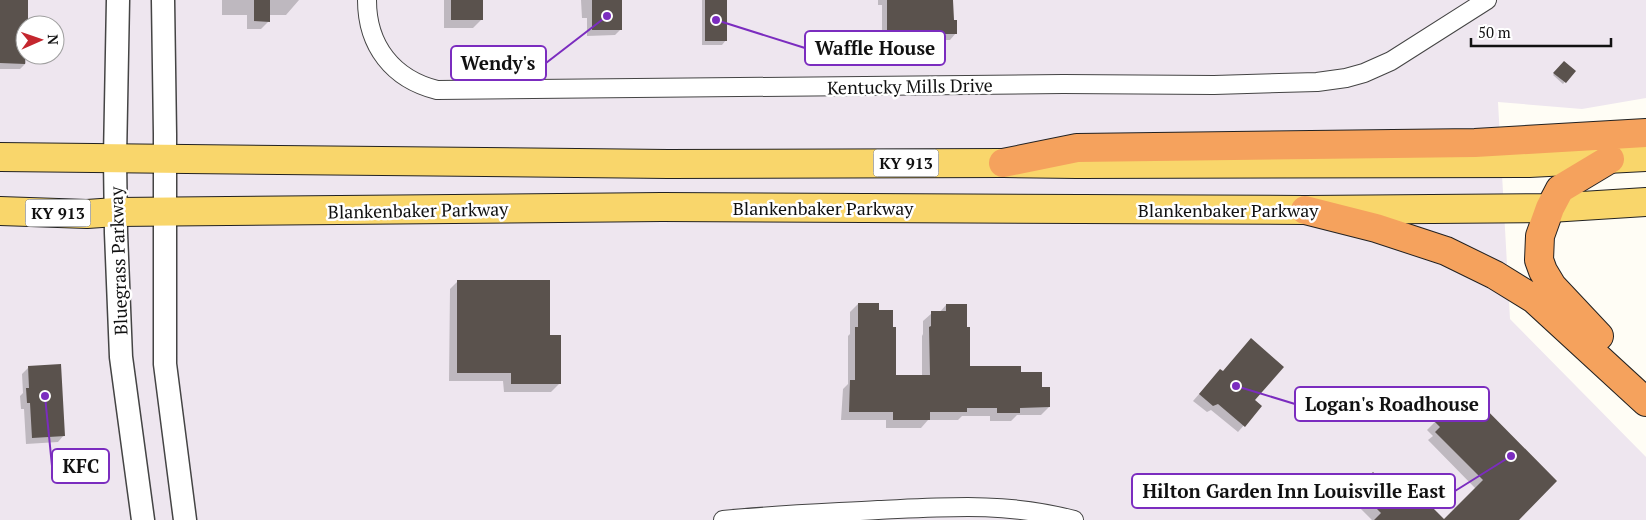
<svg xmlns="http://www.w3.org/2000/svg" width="1646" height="520" font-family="'PT Serif',serif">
<rect width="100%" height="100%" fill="#fffdf5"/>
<!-- industrial -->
<path fill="#eee6ef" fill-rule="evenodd" d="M0 0H1646V98L1582 109 1498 102 1510 319 1646 457V520H0ZM25 25H55V55H25Z"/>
<!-- shadow -->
<path fill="#0003" d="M0 0H27V25H25L26 63 20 69H0Z
M222 0H299L286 15H269V21L261 29H247V15H222Z
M444 0H482L481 20 473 28H444Z
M581 0H619L621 29 615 35 587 36V18H582Z
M702 0H726V40L722 45H702Z
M878 0H952V21L956 33 950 40H882V5H878Z
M1564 63 1574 71 1563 84 1553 75Z
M458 281 548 336 559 384 551 392H504L503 381H449L450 289Z
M858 304 895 376H922V336L923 334V321L932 313H939L946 305 969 368 1020 373 1040 389 1049 407 1041 415H1017L1011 421H990V416H962L958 420H928L921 428H886V420H841L843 389 848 384V336L850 334V312Z
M28 368 64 435 58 442 26 444 24 409H21L20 396 23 393 22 374Z
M1223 372 1261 406 1238 432 1211 410 1207 412 1193 401 1214 377Z
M1461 396 1517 520H1445L1476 489 1428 440 1433 436 1427 430Z
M1373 474 1397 498H1408L1443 520H1372L1350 498Z"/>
<!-- building -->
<path fill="#5a524d" d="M0 0H28V25H25V64L0 63Z
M254 0H270V22L254 21Z
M451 0H483V20H451Z
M592 0H622V30H592Z
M705 0H727V41H705Z
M887 0H953L954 20H957V34H887Z
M1564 61 1576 71 1566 83 1553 73Z
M457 280H550V335H561V384H511V373H457Z
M858 303H879V310H893V327H896V375H930L929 327 931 326V311H946V304H967V327H970V366H1021V372H1042V387H1050V407L1020 408V413H997V408H967V412H930V420H893V412H849L850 380H855V327H858Z
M1251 338 1284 367 1255 400 1262 406 1245 427 1218 404 1213 406 1199 394 1220 369 1223 371Z
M61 364 65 436 32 438 30 403H27L26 388H29L28 366Z
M1461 394 1467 400 1472 395 1557 481 1519 520H1374L1381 513 1357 489 1373 472 1397 496 1402 491 1408 497 1415 490 1444 519 1483 480 1435 432 1440 427 1434 421Z"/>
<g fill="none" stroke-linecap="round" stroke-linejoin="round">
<defs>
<path id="minor" d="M367 0C367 46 393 79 437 90L1063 84 1214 85 1317 82 1346 78 1364 73 1391 61 1487 0
M723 520C774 515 826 513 878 510 947 507 1007 502 1074 520"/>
<path id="tertiary" d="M118 0 115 158 116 233 121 357 143 520
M163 0 165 134V364L185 520"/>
<path id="primary" d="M0 157 668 164 1003 163 1077 164 1529 163 1646 157
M0 211 87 214 116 212 662 207 1305 210 1550 208 1646 202"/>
<path id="motorway" d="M1003 163 1077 148 1475 143 1646 133
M1305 210 1376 228 1446 251 1495 275 1534 299 1646 402
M1599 336 1552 286 1543 271 1539 260 1540 236 1550 208 1560 189 1610 159"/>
</defs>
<!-- minor casing -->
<use href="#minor" stroke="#444" stroke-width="20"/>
<!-- tertiary casing -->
<use href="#tertiary" stroke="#444" stroke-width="25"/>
<!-- primary casing -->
<use href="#primary" stroke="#222" stroke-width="30"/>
<!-- motorway casing -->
<use href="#motorway" stroke="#222" stroke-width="30"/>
<!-- minor -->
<use href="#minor" stroke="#fff" stroke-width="18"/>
<!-- tertiary -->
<use href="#tertiary" stroke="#fff" stroke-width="22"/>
<!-- primary -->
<use href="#primary" stroke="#f9d66b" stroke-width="28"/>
<!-- motorway -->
<use href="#motorway" stroke="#f5a25d" stroke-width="28"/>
</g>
<g text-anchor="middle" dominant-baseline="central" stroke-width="5" stroke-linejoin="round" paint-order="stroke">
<!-- shield labels -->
<g fill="#fff" stroke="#585858" stroke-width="1">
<rect x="873.5" y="149.5" width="65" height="27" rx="4"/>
<rect x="25.5" y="199.5" width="65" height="27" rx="4"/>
</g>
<g font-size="16" font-weight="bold" fill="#111">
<text x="906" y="163">KY 913</text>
<text x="58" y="213">KY 913</text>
</g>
<!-- street labels -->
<g font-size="18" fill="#111" stroke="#fff">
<text transform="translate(910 86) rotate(-1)">Kentucky Mills Drive</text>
<text x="823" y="208">Blankenbaker Parkway</text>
<text transform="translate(418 210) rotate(-1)">Blankenbaker Parkway</text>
<text x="1228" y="210">Blankenbaker Parkway</text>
<text transform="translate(118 261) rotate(-92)">Bluegrass Parkway</text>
</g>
</g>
<!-- callouts -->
<path fill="none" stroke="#7b2cbf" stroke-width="2" d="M716 20L805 48M607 16L546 63M1236 386L1295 404M45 396L52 466M1511 456L1455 491"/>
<g fill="#7b2cbf" stroke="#fff" stroke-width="2">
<circle cx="716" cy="20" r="5"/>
<circle cx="607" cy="16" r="5"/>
<circle cx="1236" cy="386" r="5"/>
<circle cx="45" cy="396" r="5"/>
<circle cx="1511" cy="456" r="5"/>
</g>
<g fill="#fff" stroke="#7b2cbf" stroke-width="2">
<rect x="805" y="31" width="140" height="34" rx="5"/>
<rect x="451" y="46" width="95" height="34" rx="5"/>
<rect x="1295" y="387" width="194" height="34" rx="5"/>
<rect x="52" y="449" width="57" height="34" rx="5"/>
<rect x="1132" y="474" width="323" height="34" rx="5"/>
</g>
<g font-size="19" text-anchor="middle" font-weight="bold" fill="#111">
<text x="875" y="55">Waffle House</text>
<text x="498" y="70">Wendy's</text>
<text x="1392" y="411">Logan's Roadhouse</text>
<text x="81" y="473">KFC</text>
<text x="1294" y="498">Hilton Garden Inn Louisville East</text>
</g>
<!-- north arrow -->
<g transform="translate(40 40) rotate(88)"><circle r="24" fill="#ffffff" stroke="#a0a0a0"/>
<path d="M0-4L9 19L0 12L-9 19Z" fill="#c4262e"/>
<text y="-8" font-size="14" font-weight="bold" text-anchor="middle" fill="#111111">N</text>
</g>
<!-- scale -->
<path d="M1471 38v8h140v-8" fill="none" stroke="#111111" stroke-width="2.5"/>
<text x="1478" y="38" font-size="15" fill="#111111" stroke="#ffffff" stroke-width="4" paint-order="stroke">50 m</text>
</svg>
